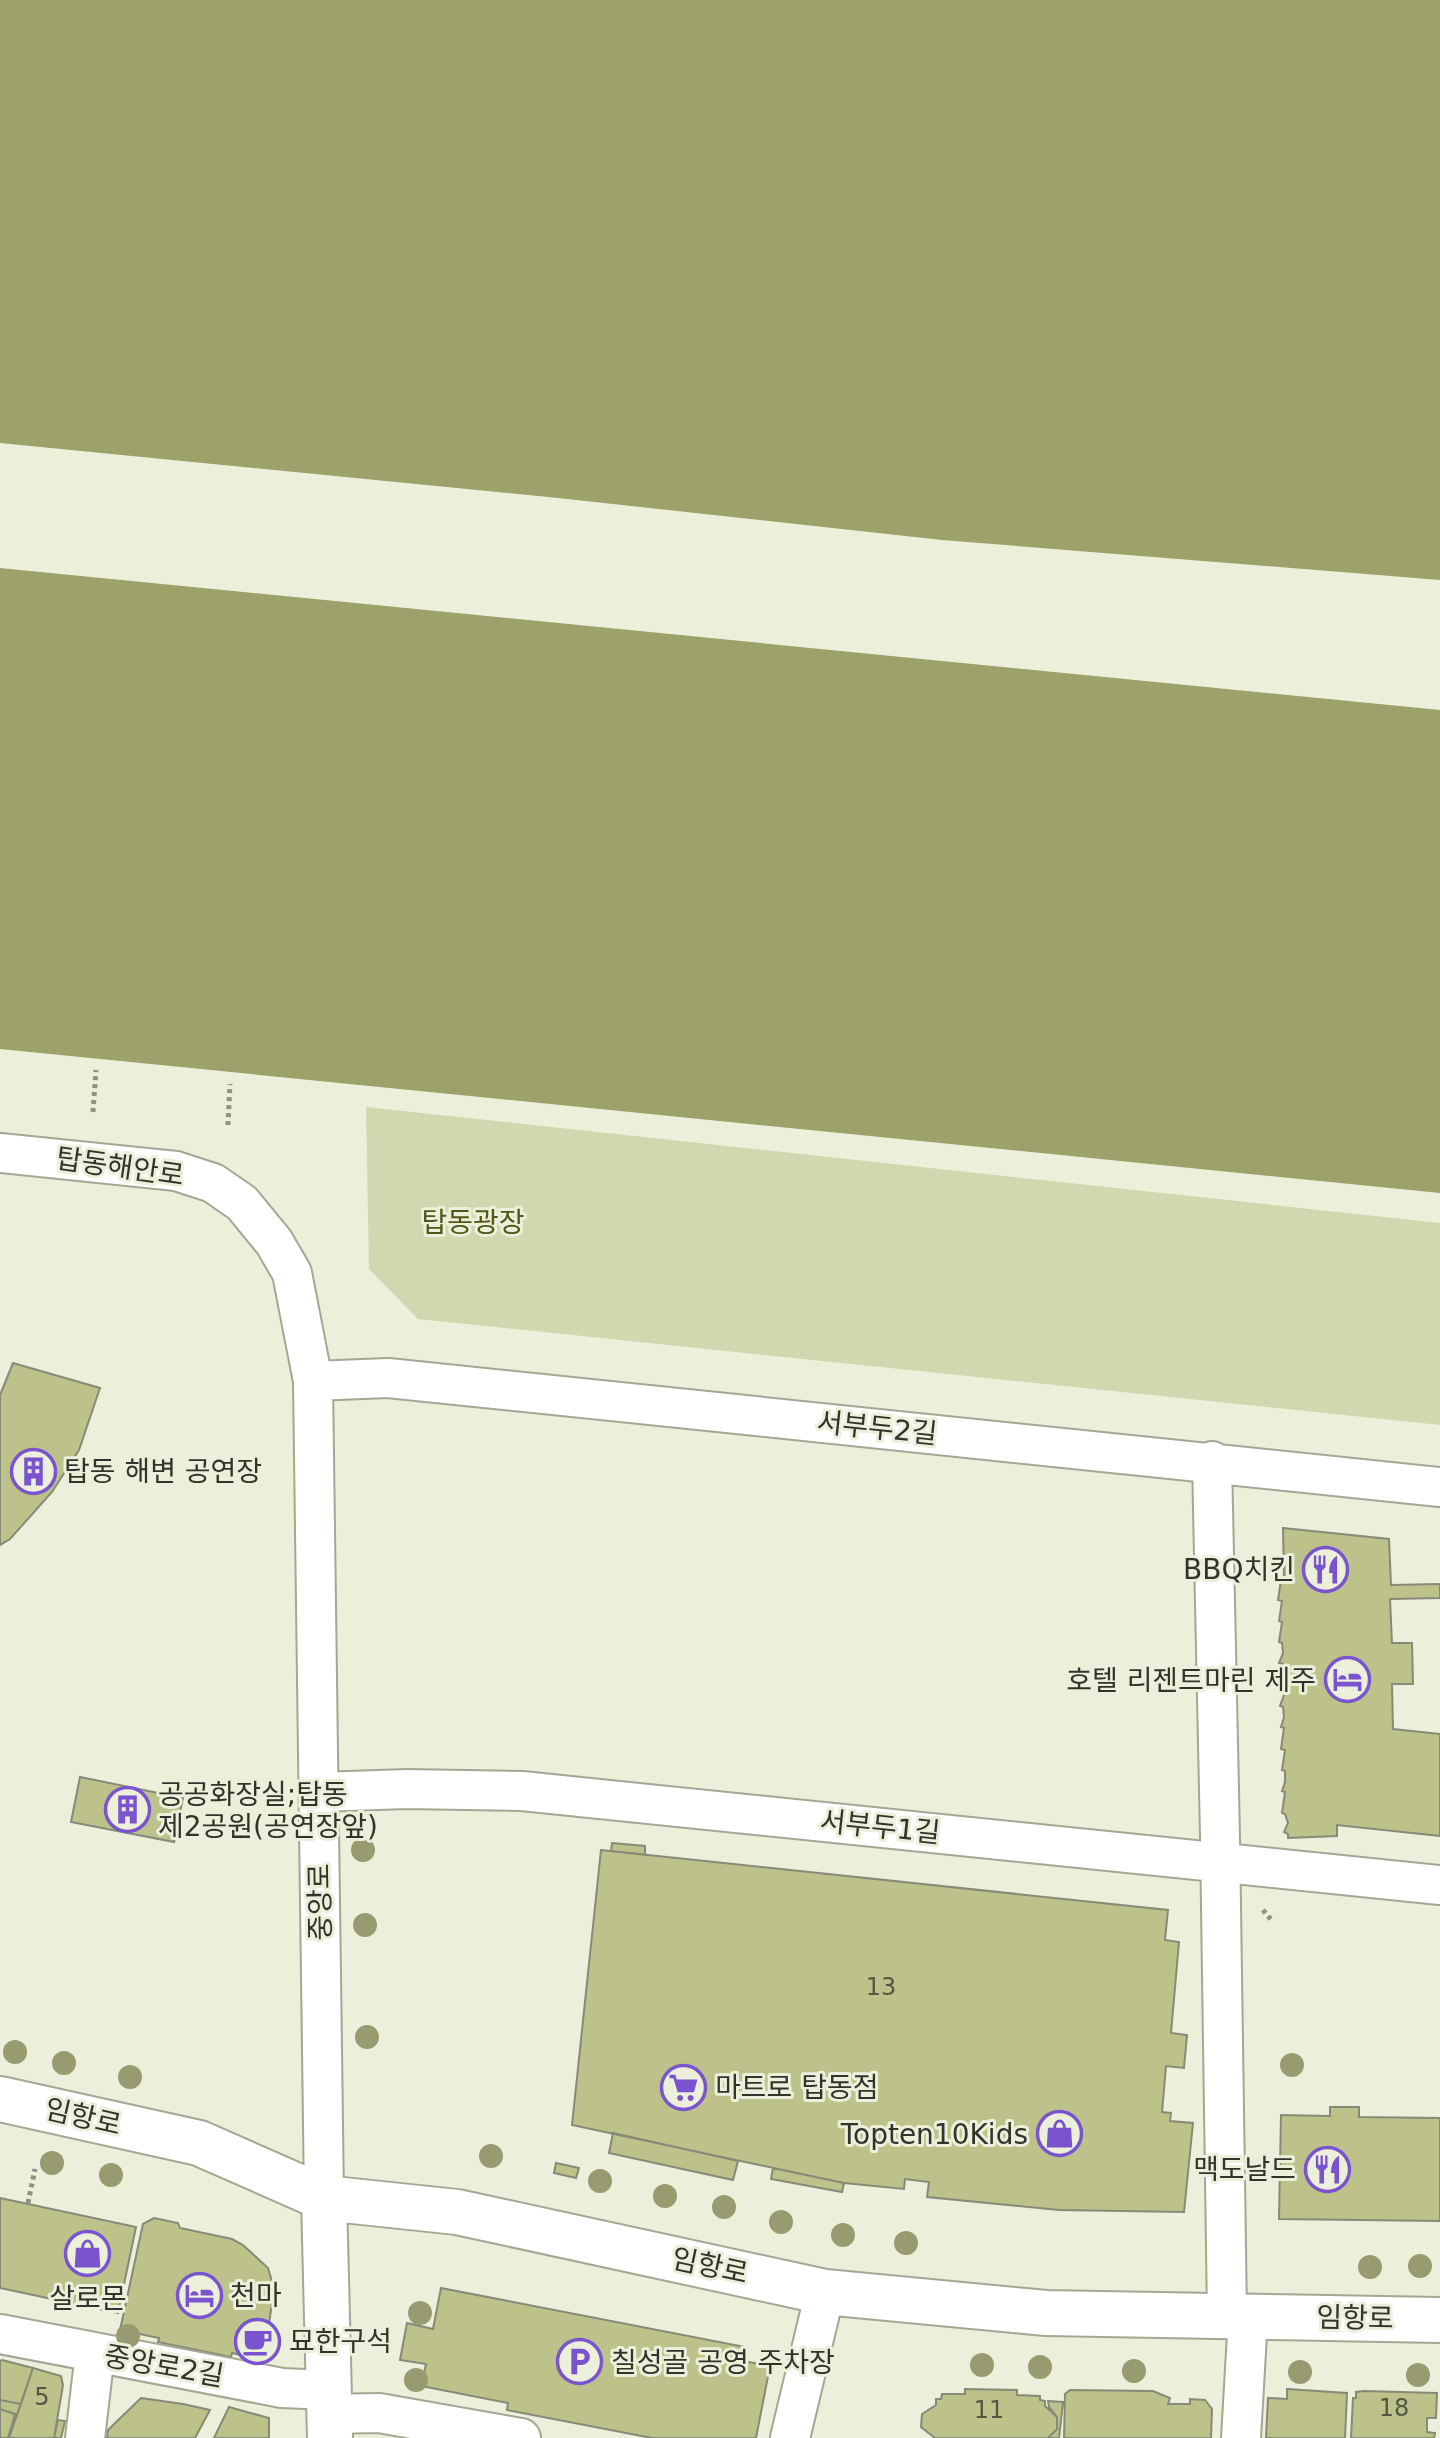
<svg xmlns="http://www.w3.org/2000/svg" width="1440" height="2438" font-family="'DejaVu Sans','Noto Sans KR',sans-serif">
<rect width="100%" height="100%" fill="#ecefda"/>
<!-- green -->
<path fill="#d2d7b0" d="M366 1107 1440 1223V1425L418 1319 369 1269Z"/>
<!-- water -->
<path fill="#9ca26a" d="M0 0H1440V1193L0 1049Z"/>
<!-- pier -->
<path fill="#ecefda" d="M0 443 558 498 942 540 1440 580V710L0 568Z"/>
<!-- building -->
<path fill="#bcc289" stroke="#878a77" stroke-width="2" d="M13 1363 100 1388 79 1450 52 1492 10 1539 0 1545V1395Z
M1283 1528 1389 1539 1391 1585 1440 1584V1598L1390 1599 1392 1643H1412L1413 1684H1392L1393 1729 1440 1734V1836L1337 1825V1836L1288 1838V1834L1284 1832 1288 1823 1285 1814 1282 1813 1285 1792 1282 1791 1285 1782V1771L1282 1770 1285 1750 1281 1749 1284 1728 1281 1727 1284 1717 1283 1707 1280 1706 1284 1695 1283 1686 1280 1685 1283 1664 1279 1663 1283 1653 1282 1643 1279 1642 1282 1622 1279 1621 1282 1601 1278 1600 1281 1580H1284Z
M80 1777 183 1798 174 1842 71 1822Z
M612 1843 645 1846V1855L611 1851Z
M601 1850 1168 1910 1165 1940 1179 1942 1171 2033 1187 2035 1184 2068 1166 2066 1162 2112 1171 2113 1170 2121 1193 2123 1184 2212 1059 2210 927 2197 929 2182 905 2179 904 2189 844 2183 572 2125Z
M1330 2107H1359V2117L1440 2118V2221L1279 2219 1281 2115 1330 2116Z
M613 2133 738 2161 733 2180 609 2153Z
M556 2163 579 2168 576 2178 554 2173Z
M773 2168 844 2183 842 2192 771 2179Z
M0 2198 136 2227 118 2313 0 2288Z
M154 2218 178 2223 180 2228 232 2239 243 2245 268 2268 274 2288 269 2324 272 2326 274 2332 269 2355 259 2359 232 2353 231 2357 158 2342 159 2338 120 2330 143 2224Z
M441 2288 745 2347 743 2361 770 2366 756 2438H652L507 2410 508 2403 421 2386 426 2364 400 2360 407 2323 433 2329Z
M2 2360 33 2368 21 2404 0 2400V2361Z
M33 2368 61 2376 63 2385 54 2438H9Z
M965 2389 1017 2390V2395L1040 2396V2400L1045 2401V2406L1057 2417V2429L1048 2438H935L921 2427 922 2414 936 2405V2399H941L942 2394H965Z
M1287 2389 1347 2393 1345 2438H1266L1268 2398 1287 2399Z
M1070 2390 1153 2391 1170 2398 1168 2404H1190V2399L1205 2400 1212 2409 1211 2438H1064L1065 2394Z
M1364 2391 1437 2393 1436 2418H1427V2432L1435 2433 1434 2438H1351L1353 2398H1356V2392Z
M141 2398 183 2404 210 2410 195 2438H107L108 2430Z
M0 2400 21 2404 17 2415 0 2409Z
M1048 2401 1063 2402 1059 2438H1048L1057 2429V2417L1049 2407Z
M229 2407 269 2418V2438H214Z
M0 2409 15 2414 8 2438H0Z
M58 2420 65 2421 61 2438H54Z"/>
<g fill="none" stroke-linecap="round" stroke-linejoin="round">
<defs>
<path id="minor" d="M0 1153 176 1171 213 1183 242 1203 274 1242 292 1273 313 1381 324 2198
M313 1381 388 1378 1440 1487
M1212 1461 1220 1837 1227 2316
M319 1792 407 1789 522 1791 1440 1885
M0 2334 282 2388 329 2390
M329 2414 379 2413 521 2438
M85 2438 95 2353
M790 2438 825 2292
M1241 2438 1248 2317"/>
<path id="major" d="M0 2099 199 2143 324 2198 457 2212 825 2292 1046 2313 1440 2320
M324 2198 330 2438"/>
</defs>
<!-- minor casing -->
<use href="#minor" stroke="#a4a793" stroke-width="42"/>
<!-- major casing -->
<use href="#major" stroke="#a4a793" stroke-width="48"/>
<!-- path -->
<path stroke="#8e9082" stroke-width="5" stroke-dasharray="4 4" stroke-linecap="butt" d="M93 1112 96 1070
M228 1125 230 1084
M1263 1910 1273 1922
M28 2203 35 2169"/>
<!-- minor -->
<use href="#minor" stroke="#fff" stroke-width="38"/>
<!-- major -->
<use href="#major" stroke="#fff" stroke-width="44"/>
</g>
<!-- trees -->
<g fill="#979b6f">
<circle cx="363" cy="1850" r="12"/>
<circle cx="365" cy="1925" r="12"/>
<circle cx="367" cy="2037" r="12"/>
<circle cx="15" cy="2052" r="12"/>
<circle cx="64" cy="2063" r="12"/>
<circle cx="1292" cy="2065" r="12"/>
<circle cx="130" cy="2077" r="12"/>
<circle cx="491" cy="2156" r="12"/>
<circle cx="52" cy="2163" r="12"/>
<circle cx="111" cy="2175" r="12"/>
<circle cx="600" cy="2181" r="12"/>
<circle cx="665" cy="2196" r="12"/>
<circle cx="724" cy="2207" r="12"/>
<circle cx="781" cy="2222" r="12"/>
<circle cx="843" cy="2235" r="12"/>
<circle cx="906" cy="2243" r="12"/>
<circle cx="1420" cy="2266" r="12"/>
<circle cx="1370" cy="2267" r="12"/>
<circle cx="420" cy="2313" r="12"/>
<circle cx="128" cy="2336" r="12"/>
<circle cx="982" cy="2365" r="12"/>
<circle cx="1040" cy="2367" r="12"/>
<circle cx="1134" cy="2371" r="12"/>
<circle cx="1300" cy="2372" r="12"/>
<circle cx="1418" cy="2375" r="12"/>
<circle cx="416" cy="2380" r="12"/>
</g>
<!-- icons -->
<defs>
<symbol id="building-ring" viewBox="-11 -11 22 22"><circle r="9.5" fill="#ecefda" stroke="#7954ce" stroke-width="1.5"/><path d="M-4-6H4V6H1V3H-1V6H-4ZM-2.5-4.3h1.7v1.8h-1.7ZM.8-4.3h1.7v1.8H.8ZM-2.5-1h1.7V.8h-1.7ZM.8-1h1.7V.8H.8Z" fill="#7954ce"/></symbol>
<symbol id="restaurant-ring" viewBox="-11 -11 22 22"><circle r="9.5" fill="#ecefda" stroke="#7954ce" stroke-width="1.5"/><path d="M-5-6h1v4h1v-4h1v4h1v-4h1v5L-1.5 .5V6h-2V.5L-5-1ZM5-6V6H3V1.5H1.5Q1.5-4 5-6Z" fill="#7954ce"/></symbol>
<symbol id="hotel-ring" viewBox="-11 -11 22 22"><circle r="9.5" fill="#ecefda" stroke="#7954ce" stroke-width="1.5"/><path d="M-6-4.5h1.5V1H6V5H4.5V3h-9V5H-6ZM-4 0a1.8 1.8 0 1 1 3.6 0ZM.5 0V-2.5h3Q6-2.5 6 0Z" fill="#7954ce"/></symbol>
<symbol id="supermarket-ring" viewBox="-11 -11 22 22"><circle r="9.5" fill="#ecefda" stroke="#7954ce" stroke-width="1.5"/><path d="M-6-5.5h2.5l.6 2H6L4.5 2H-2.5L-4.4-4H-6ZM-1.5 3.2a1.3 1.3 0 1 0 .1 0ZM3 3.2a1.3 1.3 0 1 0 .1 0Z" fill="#7954ce"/></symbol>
<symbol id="shop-ring" viewBox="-11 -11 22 22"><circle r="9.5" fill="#ecefda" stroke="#7954ce" stroke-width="1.5"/><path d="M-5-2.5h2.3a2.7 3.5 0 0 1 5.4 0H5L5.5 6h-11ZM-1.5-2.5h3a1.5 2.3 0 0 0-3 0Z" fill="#7954ce"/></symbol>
<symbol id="cafe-ring" viewBox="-11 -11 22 22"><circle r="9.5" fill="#ecefda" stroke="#7954ce" stroke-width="1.5"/><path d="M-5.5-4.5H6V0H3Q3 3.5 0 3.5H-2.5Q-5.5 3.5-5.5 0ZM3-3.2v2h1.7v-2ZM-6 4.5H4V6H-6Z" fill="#7954ce"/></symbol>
<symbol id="parking-ring" viewBox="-11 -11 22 22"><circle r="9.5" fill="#ecefda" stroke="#7954ce" stroke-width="1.5"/><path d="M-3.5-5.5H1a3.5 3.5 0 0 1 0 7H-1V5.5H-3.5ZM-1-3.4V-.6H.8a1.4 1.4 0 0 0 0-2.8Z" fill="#7954ce"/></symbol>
</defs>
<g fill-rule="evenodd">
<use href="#building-ring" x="8" y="1446" width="51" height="51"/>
<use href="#restaurant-ring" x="1300" y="1544" width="51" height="51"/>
<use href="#hotel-ring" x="1322" y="1654" width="51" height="51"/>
<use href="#building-ring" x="102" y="1784" width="51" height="51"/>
<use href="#supermarket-ring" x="658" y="2062" width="51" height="51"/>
<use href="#shop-ring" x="1034" y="2108" width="51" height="51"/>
<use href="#restaurant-ring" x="1302" y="2144" width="51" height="51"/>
<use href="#shop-ring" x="62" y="2228" width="51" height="51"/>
<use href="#hotel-ring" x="174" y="2270" width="51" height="51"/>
<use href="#cafe-ring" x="232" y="2316" width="51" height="51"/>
<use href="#parking-ring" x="554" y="2336" width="51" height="51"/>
</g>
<g text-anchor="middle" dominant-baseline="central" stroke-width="6" stroke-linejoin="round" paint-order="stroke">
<!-- number labels -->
<g font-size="24" fill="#545742">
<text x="881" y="1987">13</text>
<text x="42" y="2397">5</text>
<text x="1394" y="2408">18</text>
<text x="989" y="2410">11</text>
</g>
<!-- street labels -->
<g font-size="28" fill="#32332b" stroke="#ecefda">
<text transform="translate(120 1167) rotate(8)">탑동해안로</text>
<text transform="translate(877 1428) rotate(6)">서부두2길</text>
<text transform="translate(880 1827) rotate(6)">서부두1길</text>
<text transform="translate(320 1902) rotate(-91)">중앙로</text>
<text transform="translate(83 2117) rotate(13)">임항로</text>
<text transform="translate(710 2266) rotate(12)">임항로</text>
<text transform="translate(1355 2318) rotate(1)">임항로</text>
<text transform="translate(164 2366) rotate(10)">중앙로2길</text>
</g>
<!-- park labels -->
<g font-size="28" fill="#525717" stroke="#ecefda">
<text x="473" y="1222">탑동광장</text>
</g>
<!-- poi labels -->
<g font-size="28" fill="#32332b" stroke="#ecefda" text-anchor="start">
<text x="64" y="1471">탑동 해변 공연장</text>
<text x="1295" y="1569" text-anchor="end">BBQ치킨</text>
<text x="1316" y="1680" text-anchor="end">호텔 리젠트마린 제주</text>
<text x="158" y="1794">공공화장실;탑동<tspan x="158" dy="32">제2공원(공연장앞)</tspan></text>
<text x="715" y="2087">마트로 탑동점</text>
<text x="1028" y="2134" text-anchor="end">Topten10Kids</text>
<text x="1296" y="2169" text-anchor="end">맥도날드</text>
<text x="230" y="2295">천마</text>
<text x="88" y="2298" text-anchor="middle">살로몬</text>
<text x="289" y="2341">묘한구석</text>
<text x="611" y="2362">칠성골 공영 주차장</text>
</g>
</g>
</svg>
